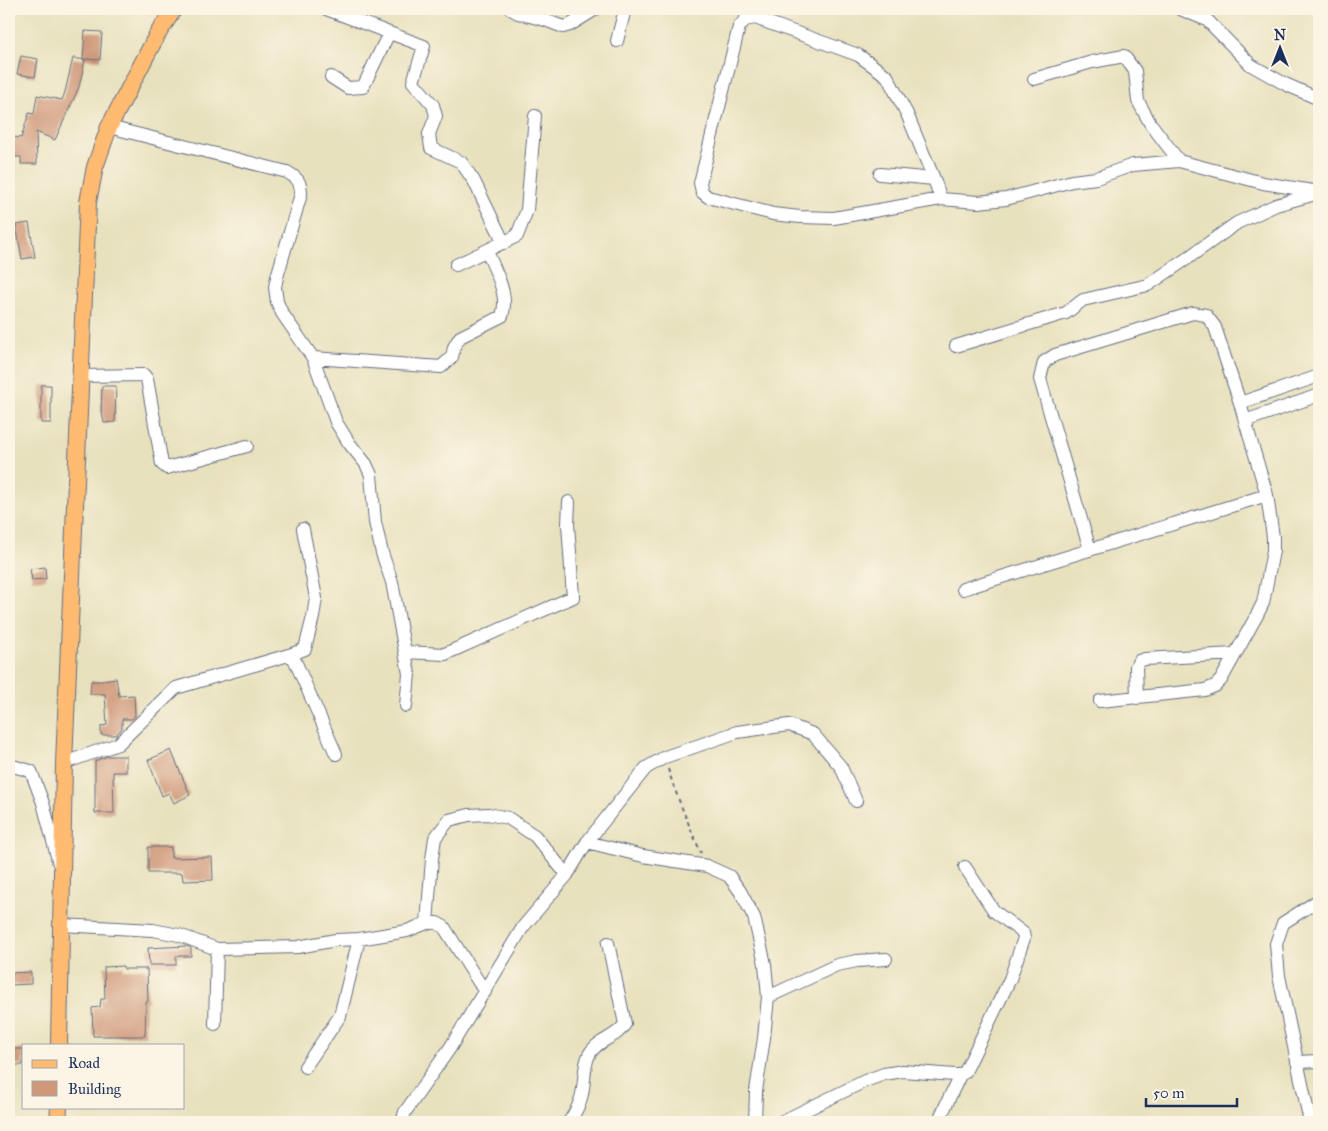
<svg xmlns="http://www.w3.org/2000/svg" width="1328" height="1131" font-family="'IM FELL Great Primer',serif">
<rect width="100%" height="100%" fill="#fcf5e5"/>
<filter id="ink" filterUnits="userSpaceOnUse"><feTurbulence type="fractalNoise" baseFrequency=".02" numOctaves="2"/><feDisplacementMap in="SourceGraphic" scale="10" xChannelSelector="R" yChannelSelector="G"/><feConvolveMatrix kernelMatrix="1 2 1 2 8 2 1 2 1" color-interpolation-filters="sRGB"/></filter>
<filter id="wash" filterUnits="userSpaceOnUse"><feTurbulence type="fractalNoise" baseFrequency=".0096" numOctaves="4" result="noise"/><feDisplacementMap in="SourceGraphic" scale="20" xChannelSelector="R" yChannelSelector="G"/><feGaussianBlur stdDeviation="1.12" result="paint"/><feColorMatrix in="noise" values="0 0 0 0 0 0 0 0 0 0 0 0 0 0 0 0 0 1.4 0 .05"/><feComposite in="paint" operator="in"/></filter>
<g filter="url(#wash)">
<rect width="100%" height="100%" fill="#e8e1be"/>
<g id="blocks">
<!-- building -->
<path fill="#cf9879" d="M85 31 102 32 100 60 83 59Z
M21 56 38 59 35 77 17 74Z
M73 58 85 60 79 87 55 140 36 132 37 164H21V157H12L13 137 21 138 29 113 34 114 37 95 62 100 65 92Z
M29 223 35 257 22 259 16 225Z
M41 385H51V423H41Z
M102 386H116L115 422 104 423 102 412H101Z
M45 567 46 579 32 580 30 569Z
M116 678 119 696 134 695 135 716 132 719H122V728L116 735H101V726L107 725 105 694H90L91 681H103V680Z
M171 750 190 795 174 803 169 793 162 796 148 760Z
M108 756H126V772H113L114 813H95V761Z
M148 847H171V858L212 857 213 880 183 881 182 873H148Z
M187 946 191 948V956H176V965H149L148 948Z
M123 966 124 969H147L148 1002H146L145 1036H93L92 1008 100 1007 101 999H105L104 967Z
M31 972V984L10 985 9 973Z
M9 1049H23V1065H9Z"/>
</g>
</g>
<g filter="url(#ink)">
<use href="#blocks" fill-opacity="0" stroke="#636d80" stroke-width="1"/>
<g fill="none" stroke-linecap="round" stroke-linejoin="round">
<defs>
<path id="minor" d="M326 9 424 46 413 82 433 105 436 116 429 134 431 148 461 162 474 181 504 243
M511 9 518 13 545 20 563 27 570 25 596 9
M1180 9 1207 20 1251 65 1285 84 1319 99
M617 41 625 9
M331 77 348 88 363 87 389 33
M1034 79 1092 62 1124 56 1135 71 1138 101 1150 123 1179 161
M109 127 287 172C297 178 301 181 301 194L277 277 275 287 277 302 282 313 313 358 336 422 349 443 366 464 371 475 375 522 382 553 392 582 409 674 406 706
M880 174 934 179 941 199 978 202 1006 199 1072 181 1096 178 1133 165 1179 161 1263 183 1319 192
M934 179 907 114 887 76 858 55 755 18 745 20 739 27 700 183 702 192 708 197 773 214 800 217 834 218 941 199
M456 265 517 236 527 210 535 116
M956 346 1066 313 1083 300 1148 285 1185 260 1237 223 1276 205 1319 193
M313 358 441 367 452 357 454 347 460 337 502 316C503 313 504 308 504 304 505 288 493 266 487 251
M81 376 144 375 147 379 162 464 167 468 247 446
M1319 376 1240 403 1245 421 1319 395
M1090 550 1040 379 1044 362 1055 355 1193 313 1206 315 1215 327 1240 403
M963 589 1267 495 1245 421
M405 652 445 654 573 597 568 524 569 502
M292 654 336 754
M1137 698 1136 667 1139 661 1145 659 1234 654
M1100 701 1205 690 1215 686 1221 680 1257 615 1263 603 1273 551V537L1267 495
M64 763 118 744 176 688 292 654 305 649 313 617 316 598 303 529
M9 765 31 771 43 803 59 864
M587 842 643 856 707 866 729 876 740 891 754 917 765 964 768 997 764 1038 756 1091 755 1122
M427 923 432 859 435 838 449 820 469 815 488 814 508 818 535 836 567 875
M61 925 153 930 179 935 217 949 298 947 336 940 359 939 407 931 427 923H437L444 927 485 992
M768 997 837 965 857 961 886 959
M215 1024 217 949
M1297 1062 1319 1061
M305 1067 340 1016 359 939
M402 1122 405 1112 450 1048 523 927 567 875 587 842 646 768 665 757 737 732 789 725 813 734 841 767 856 801
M569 1122C573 1116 578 1108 580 1101 586 1086 582 1069 589 1055 596 1040 617 1038 625 1024L608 943
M781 1122 865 1081 884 1074 903 1071 954 1075H960L965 1072 1010 979 1024 938 1023 933 994 911 965 867
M938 1122 960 1075
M1310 1122 1279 976 1276 944 1283 923 1319 900"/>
<path id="major" d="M59 1045 64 763 88 202 95 167 109 127 157 35 174 9
M58 1122 59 1107"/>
</defs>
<!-- minor casing -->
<use href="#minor" stroke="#636d80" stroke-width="14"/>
<!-- major casing -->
<use href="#major" stroke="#636d80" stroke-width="18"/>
<!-- path -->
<path stroke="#636d80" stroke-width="2" stroke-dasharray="4 4" stroke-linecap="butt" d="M668 769C677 798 689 825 701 853"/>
<!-- minor -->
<use href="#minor" stroke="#fff" stroke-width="12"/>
<!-- major -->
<use href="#major" stroke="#ffbb71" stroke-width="16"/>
</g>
</g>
<!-- margin -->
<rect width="1328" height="1131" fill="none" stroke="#fcf5e5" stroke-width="30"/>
<!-- legend -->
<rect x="22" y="1044" width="162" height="65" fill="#fcf5e5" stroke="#a2a6af"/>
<rect x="32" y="1060" width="25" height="8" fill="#ffbb71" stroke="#a2a6af"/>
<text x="68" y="1068" font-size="15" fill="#1b2f5e">Road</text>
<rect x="32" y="1081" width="25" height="15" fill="#cf9879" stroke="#a2a6af"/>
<text x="68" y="1094" font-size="15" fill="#1b2f5e">Building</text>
<!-- north arrow -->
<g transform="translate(1280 48)" stroke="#fcf5e5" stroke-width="4" paint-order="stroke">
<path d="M0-4L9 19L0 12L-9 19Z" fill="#1b2f5e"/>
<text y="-8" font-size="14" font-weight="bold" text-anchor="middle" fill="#1b2f5e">N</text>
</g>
<!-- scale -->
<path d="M1146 1098v8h91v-8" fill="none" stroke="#1b2f5e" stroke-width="2.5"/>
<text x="1153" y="1098" font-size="15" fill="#1b2f5e" stroke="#fcf5e5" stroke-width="4" paint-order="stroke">50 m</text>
</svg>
